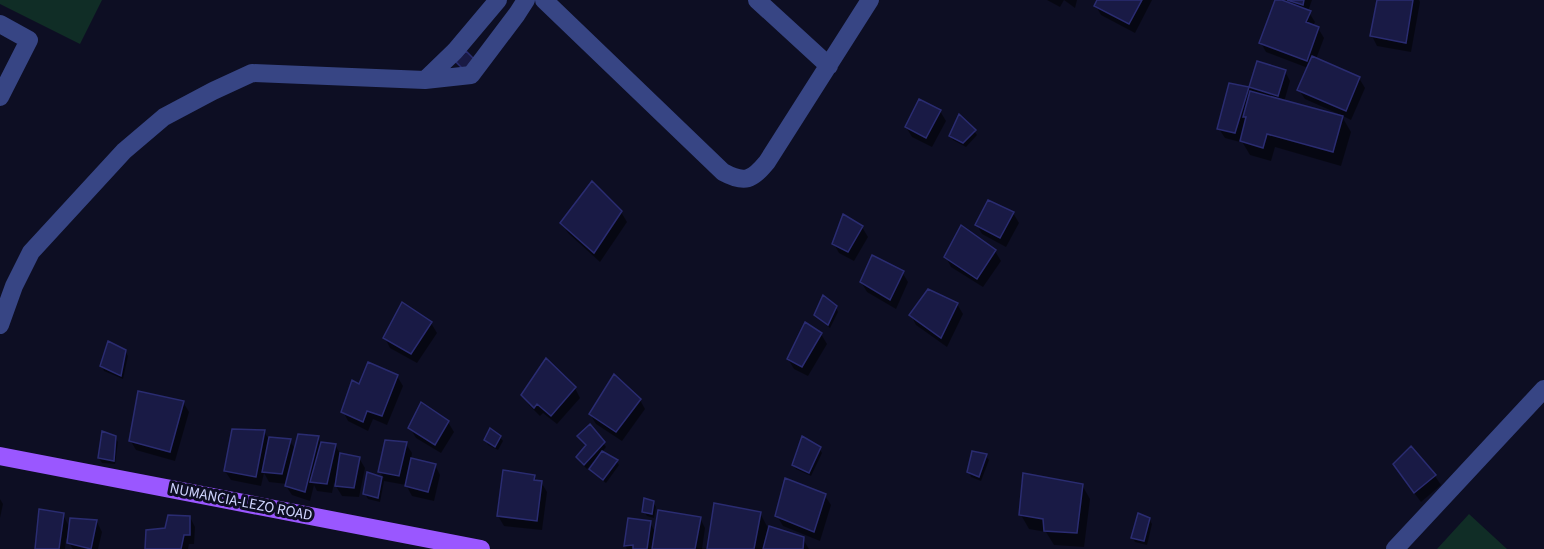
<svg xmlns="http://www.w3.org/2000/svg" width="1544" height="549" font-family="'Source Sans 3',sans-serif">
<rect width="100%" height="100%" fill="#0d0e23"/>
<!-- green -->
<path fill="#102d26" d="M0 0H102L80 44 0 4Z
M1469 514 1507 549H1437Z"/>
<!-- shadow -->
<path fill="#0007" d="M1047 0H1064L1060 7Z
M1064 0H1077L1075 8Z
M1098 0H1152L1135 33 1101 15 1096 6Z
M1276 0H1312L1308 11 1315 22 1313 26 1318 28 1324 38 1316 59 1359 78 1365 88 1351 120 1341 115 1351 132 1341 166 1275 147 1271 161 1250 155 1241 140 1240 142 1225 138 1219 129 1230 85 1250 88 1258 63 1285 71 1290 81 1284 102 1340 117 1341 115 1305 99 1299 90 1308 68 1266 52 1261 43Z
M1378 0H1419L1420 2 1411 52 1377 46 1372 36Z
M920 101 940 111 946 121 932 147 912 137 906 127Z
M974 131 977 135 966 147 953 140 950 136Z
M621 212 627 222 600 262 568 233 562 223Z
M1013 213 1019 223 1006 247 982 234 977 225Z
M862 227 868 237 854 261 839 253 834 244Z
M995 251 1001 261 983 287 951 267 946 257Z
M902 272 908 282 896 309 867 292 861 282Z
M957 304 963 314 947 347 916 325 911 315Z
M836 307 838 312 830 328 819 319 816 315Z
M431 323 437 333 417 363 390 348 385 338Z
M806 324 821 334 827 344 808 376 794 369 788 359Z
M125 351 128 356 123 379 104 371 102 366Z
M397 376 403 386 387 425 373 419 368 431 348 421 343 411 360 386Z
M575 388 580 398 557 424 543 413 540 416 529 405 523 395Z
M640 400 645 409 622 441 596 424 590 414Z
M183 402 189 412 175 461 136 450 130 440Z
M448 422 454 432 441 453 416 438 410 428Z
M264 432 268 438 290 441 295 449 318 438 321 443 335 445 341 455 359 458 365 468 359 497 342 496 334 483 332 493 317 491 314 485 310 501 292 495 286 486 287 484 269 482 264 473 261 486 231 480 225 471Z
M115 437 118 442 115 464 102 463 99 458Z
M500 437 503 441 498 450 488 445 486 440Z
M579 437 603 443 606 447 602 452 616 461 619 465 606 483 593 473 591 469 595 463 593 462 587 469 580 462 577 457 587 447Z
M406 444 412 453 411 459 435 465 440 475 434 501 412 496 406 485 384 481 380 502 368 499 365 494 368 474 384 478 380 472Z
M819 448 822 453 811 476 796 469 793 465Z
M986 456 989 460 981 481 971 477 969 472Z
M1400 474 1435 476 1441 485 1421 502Z
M534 476 537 482H541L547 492 542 530 504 526 498 516Z
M1082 485 1090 499 1084 547 1054 545 1046 532 1029 529 1021 515Z
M825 496 831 505 820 541 783 526 777 516Z
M0 499 3 504 0 518Z
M653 502 656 507 654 518 647 516 644 512Z
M760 513 768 528 803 539 809 549H709Z
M63 515 70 528 97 522 102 532 98 549H73L66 538 65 549H36Z
M190 517 195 527 194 544H189L188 549H146L166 530Z
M700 518 705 528 702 549H627L625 546 650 523 656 533Z
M1149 519 1152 524 1147 545 1135 542 1132 537Z"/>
<!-- building -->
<path fill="#191a45" stroke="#2a2c71" stroke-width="1.5" d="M1097 0H1142L1129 24 1094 6Z
M1275 0H1282L1311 11 1306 22 1319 27 1307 61 1259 43Z
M1287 0H1304L1303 5Z
M1377 0H1413L1406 43 1370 36Z
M466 51 474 59 464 70 456 62Z
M1312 56 1360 77 1346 111 1297 90Z
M1257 61 1286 70 1278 96 1249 87Z
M1229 83 1249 87 1235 133 1217 129Z
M1250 91 1343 116 1333 152 1267 134 1263 148 1240 141 1246 117H1243Z
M919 99 941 110 926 138 905 127Z
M959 114 976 130 963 143 949 136Z
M592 181 622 211 594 253 560 223Z
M988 200 1014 212 1000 238 975 225Z
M843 214 863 226 848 252 832 244Z
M961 225 996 250 977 279 944 257Z
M872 255 904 271 890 300 860 282Z
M928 289 958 303 941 338 909 315Z
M823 295 837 306 828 325 814 315Z
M402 302 432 322 411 354 383 338Z
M805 322 822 333 802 367 787 359Z
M108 341 126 350 121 376 100 366Z
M546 358 576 387 551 416 537 404 534 408 521 395Z
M368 362 398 375 382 416 367 411 363 422 341 412 352 380 359 384Z
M614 374 641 399 616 432 589 414Z
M138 391 184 401 170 452 129 441Z
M421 402 449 421 435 445 408 428Z
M590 424 605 442 584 465 576 457 586 445 577 436Z
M490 428 501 436 495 447 484 440Z
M232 429 265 430 256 477 224 471Z
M102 431 116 436 114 461 98 458Z
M298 434 319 436 305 492 285 486Z
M802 436 821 447 809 473 792 465Z
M269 437 291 439 282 474 262 472Z
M385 440 407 442 399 476 378 472Z
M321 442 336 444 327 484 310 482Z
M1411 446 1436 475 1414 493 1393 464Z
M602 451 618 460 603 480 589 469Z
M972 451 987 454 979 477 967 472Z
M340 453 360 457 354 488 335 486Z
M411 458 436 464 428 492 405 486Z
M503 470 535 475 534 480 542 481 537 521 497 516Z
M367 472 382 477 378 498 363 494Z
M1023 473 1083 484 1077 533 1044 531 1043 519 1019 515Z
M785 478 826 494 814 532 775 516Z
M644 498 654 501 652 514 642 512Z
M714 503 761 512 754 549H707Z
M39 509 64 513 59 549H35Z
M658 510 701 517 695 549H652Z
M1138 513 1150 518 1144 541 1131 538Z
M168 515 190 516V535H184L181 549H145L146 530 165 528Z
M70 518 97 520 91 549 67 543Z
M628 518 651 521 647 549H633V545L624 546Z
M769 526 804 537 803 549H763Z"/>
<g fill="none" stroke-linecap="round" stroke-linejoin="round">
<!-- minor -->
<path stroke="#374584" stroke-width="18" d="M544 0 723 172C745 184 752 180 767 162L870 0
M757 0 829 66
M0 24 29 40 0 97
M425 80 455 51 498 0
M0 325 14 286 31 252 124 151 164 117 213 91 252 73 425 80 471 75 517 14 526 0
M1395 549 1544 389"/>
<!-- major -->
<path stroke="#9a57ff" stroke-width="18" d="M0 456 481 549"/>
</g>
<g text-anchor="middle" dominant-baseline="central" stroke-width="6" stroke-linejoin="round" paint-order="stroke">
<!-- street labels -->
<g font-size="15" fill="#d0d5ff" stroke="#0d0e23">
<text transform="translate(241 502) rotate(11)">NUMANCIA-LEZO ROAD</text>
</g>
</g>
</svg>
